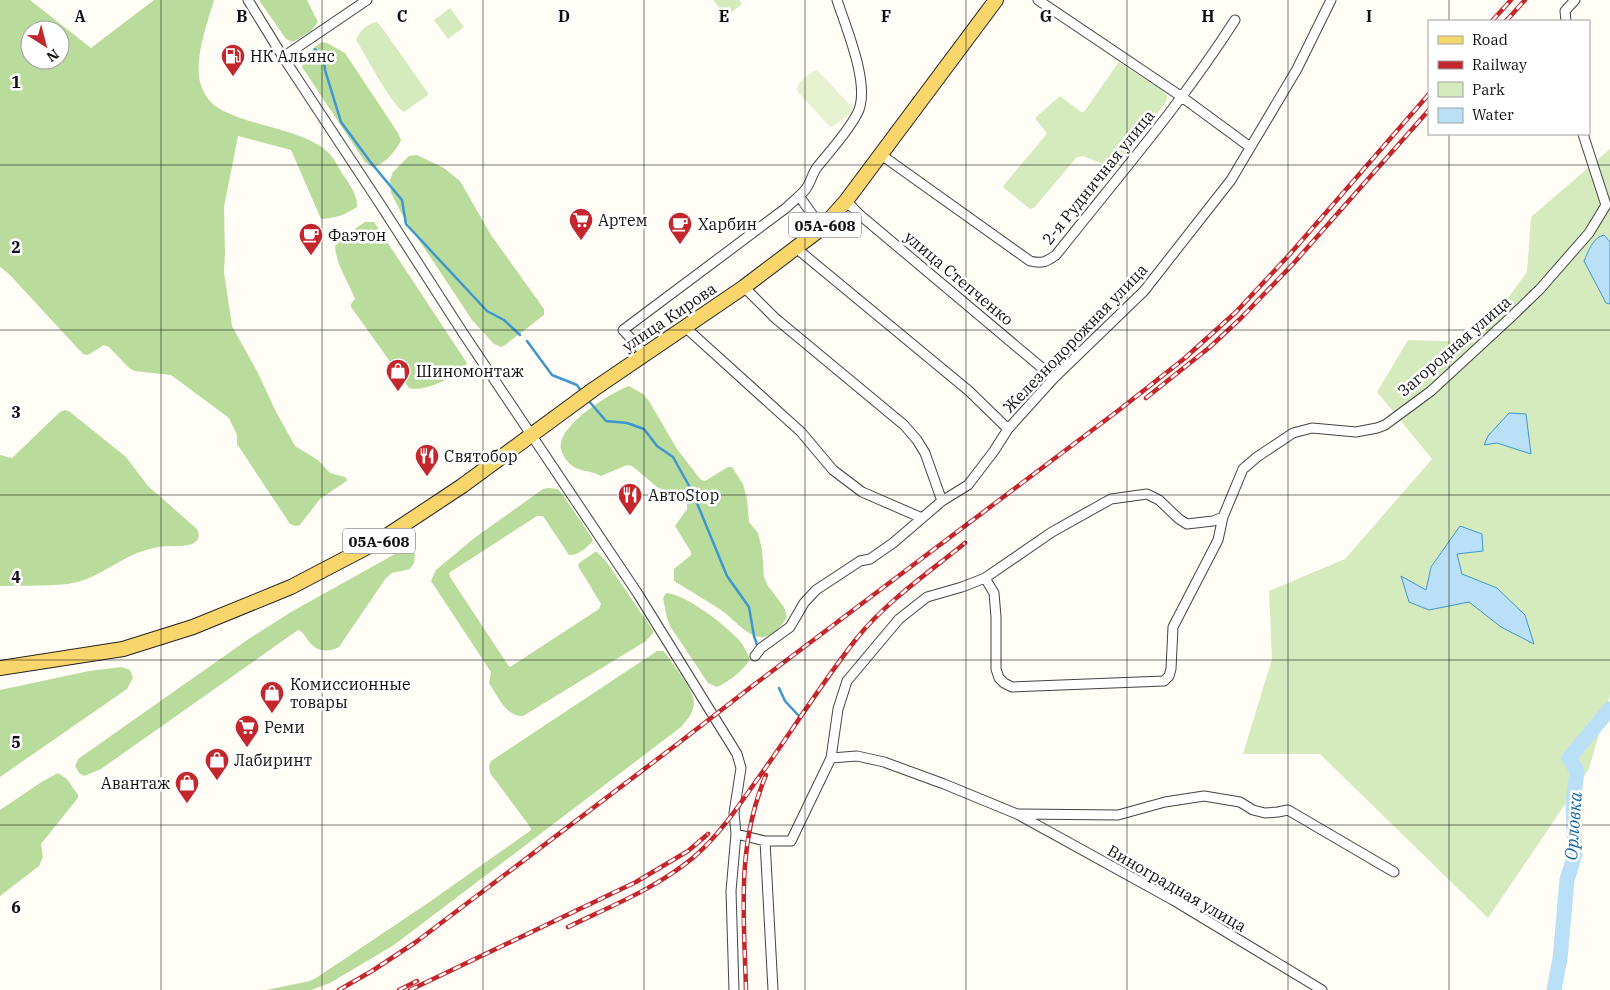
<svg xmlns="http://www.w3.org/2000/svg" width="1610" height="990" font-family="'IBM Plex Serif',serif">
<rect width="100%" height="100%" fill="#fffdf5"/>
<!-- green -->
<path fill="#d5ebbd" d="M713 0H739L742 4 726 17Z
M450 8 464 27 448 39 434 20Z
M377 22 383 29 428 93V95L404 112C392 106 365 54 356 40 359 31 368 23 377 22Z
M1118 63H1120L1163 91 1167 96 1166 102 1116 165 1103 164 1083 156 1076 158 1034 208 1030 209 1004 188 1003 186 1046 135V132L1036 120V117L1060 96 1081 112H1084Z
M1610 149V695L1589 769 1488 918 1320 754H1243L1272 659 1269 591 1345 559 1432 459 1377 392 1408 340 1476 342 1527 272 1531 217Z"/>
<!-- forest -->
<path fill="#b9dc9c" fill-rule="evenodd" d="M0 0H30L91 48 154 0H214C207 24 197 50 199 75 199 84 206 99 214 105 244 127 301 127 329 153 334 158 338 167 342 173 348 182 358 195 357 207 345 215 336 218 321 219L291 150 238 136 224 207 225 254 224 272 232 326 258 373 275 410 295 446 318 460 330 473 345 477 348 480 320 499 300 525 295 526 290 524 237 444V435L229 418 171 375 134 371 129 368 109 347 104 345 88 355 83 354 9 274 0 267ZM30 30H60V60H30Z
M259 0H307L318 22 311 31 293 42 286 39Z
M322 42 327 43 345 53 398 133 401 140C397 150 384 165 373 167L365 162 302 67C306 56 311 48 322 42Z
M417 155 444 168 460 181 491 235 544 309V315L505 345 501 347 494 344 472 320 403 216 391 193 390 180 393 172 409 156Z
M365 222H374L467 363C461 375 424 393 409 388L351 307V304L355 299C348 281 336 265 335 246L349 233Z
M629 386 643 394 649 401 677 449 701 480 705 481 728 467H732L743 484 747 499 749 522 758 533 762 549 764 577 768 586 784 607 787 617C782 626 771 638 760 637 745 635 733 618 721 610 706 600 690 591 674 581V569L691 555V552L675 526 687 509V504L683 498 657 487 632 466 627 465 601 476C591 470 577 472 569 463 564 458 559 449 561 442 566 421 610 393 629 386Z
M65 410 70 412 126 457 148 486 197 529C206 549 176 546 165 546 159 547 152 548 146 550 121 557 99 578 73 583 52 587 22 585 0 586V455L12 458 60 412Z
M548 488 558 489 563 495 592 538 593 541C587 547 578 556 569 555L543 516H537L449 573 450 577 508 665 510 667 599 609 601 604 578 566 579 563 595 552H597L606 561 654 632 646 641 523 716C506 717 497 695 489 683L491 672 431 581 436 570 473 539 543 489Z
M409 548 415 554 414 563 410 569 392 573 386 578 339 647C330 652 319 652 312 645 306 640 305 632 298 630L101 769 84 776 79 773 75 766 78 759 250 638 291 612 404 549Z
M666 593C685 594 721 622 735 636 742 642 746 650 750 659 743 671 730 681 717 687L708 683 670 626 667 618 663 598Z
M657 651H663L666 654C674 666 693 688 694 702 694 712 687 720 681 727L394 945 330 983 311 990H266L310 981 316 978 428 903 530 831 531 829 528 824 490 773 489 766 491 761Z
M122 667 130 670 133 678 127 689 0 777V690L89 671Z
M58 773 67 779 78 795V798L41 844 43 857 39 866 0 896V810L43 781Z"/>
<!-- pitch -->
<path fill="#e6f2cf" d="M817 70 851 106 852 110 851 113 832 127 829 126 797 91V87C801 80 810 72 817 70Z"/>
<!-- water -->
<path fill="#b9e0f7" stroke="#3f96cf" d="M1604 235 1610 242V304L1606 303 1584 261C1588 252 1593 237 1604 235Z
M1509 413 1526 414 1531 454 1497 443 1484 445 1488 436Z
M1460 526 1482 534 1483 551 1457 554 1462 574 1497 588 1525 615 1534 644 1501 627 1469 602 1429 610 1409 602 1401 576 1426 590 1431 567Z"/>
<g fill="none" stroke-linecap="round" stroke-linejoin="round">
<!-- stream -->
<path stroke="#3f96cf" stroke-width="2.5" d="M315 49 324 61 325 70 341 122 372 164 402 200 406 224 487 311 504 320 520 335
M527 341 552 375 577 385 581 391
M588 400 606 421 627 423 644 429 657 446 673 457 692 491 727 576 749 607 754 636 757 645
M779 688 785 701 799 716"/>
<!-- river -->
<path stroke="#b9e0f7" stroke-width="15" d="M1554 990 1560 959 1567 880 1575 854 1573 803 1577 771 1569 758 1610 709"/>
<defs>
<path id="minor" d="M248 0 283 57 380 204 463 333 638 594 737 754 741 768 734 813 736 834 731 891 734 990
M1038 0 1182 97 1250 147
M1566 21 1565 11 1575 0
M283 57 367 0
M880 154 1030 261C1042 264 1046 262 1056 255 1117 178 1182 103 1235 20
M799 196 822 228
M846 201 860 215 1054 378
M796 248 969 391 1008 429
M744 287 775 318 904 425 917 440 925 453 942 501
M685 327 801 432 833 470 862 492 922 518
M645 354 623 330 786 208C792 202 800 196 805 190 811 183 812 173 818 166 831 150 847 133 857 114 872 88 846 28 837 0
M985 578 994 593 996 617V669L999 678 1004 683 1012 687 1164 681 1169 676 1171 669 1173 627 1218 540 1223 517
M755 656 761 648 790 627 804 603 816 590 860 561 870 559 893 543 942 501 968 485 994 451 1008 429 1054 378 1144 291 1231 180 1297 69 1331 0
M831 758 838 709 847 681 899 619 927 597 962 587 985 578 1052 532 1111 499 1147 494 1159 500 1179 519 1187 524 1213 521 1223 517 1243 469 1257 457 1293 433 1312 428 1356 432 1377 428 1385 425 1431 391 1509 319 1540 289 1589 233 1606 205 1583 134
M1019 814 1118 815 1165 802 1204 796 1240 802 1253 810 1265 813 1278 812 1288 810 1394 872
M736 834 765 841H791L831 758 857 756 884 762 944 784 1017 814 1173 900 1322 990
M765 841 773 990"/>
<path id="primary" d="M0 668 123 649 193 627 291 587 379 541 462 486 594 389 744 287 822 228 846 201 996 0"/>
</defs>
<!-- minor casing -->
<use href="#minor" stroke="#444" stroke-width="11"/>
<!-- primary casing -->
<use href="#primary" stroke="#222" stroke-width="16"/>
<!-- minor -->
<use href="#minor" stroke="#fff" stroke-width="9"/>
<!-- primary -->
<use href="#primary" stroke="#f9d66b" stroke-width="14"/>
<defs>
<path id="rail" d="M1492 21 1511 0
M1506 21 1525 0
M1146 398 1210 347 1241 318 1293 264 1429 110
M568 927C611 906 657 888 694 857 718 836 736 810 754 784 789 736 820 685 857 638 887 601 928 573 965 543
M339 990 372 971 416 942 680 742 751 687 1119 410 1185 358 1236 312 1290 254 1429 94
M399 990 417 981
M410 990 636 882 688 851 708 834
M746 990C744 915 736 846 766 775"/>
</defs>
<!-- rail casing -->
<use href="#rail" stroke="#c4262e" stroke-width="4.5"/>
<!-- rail -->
<use href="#rail" stroke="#fff" stroke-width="2.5" stroke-dasharray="8" stroke-linecap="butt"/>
</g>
<!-- grid -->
<path fill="none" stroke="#111" stroke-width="1" stroke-opacity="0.55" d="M161 0V990M322 0V990M483 0V990M644 0V990M805 0V990M966 0V990M1127 0V990M1288 0V990M1449 0V21M1449 134V990M0 165H1610M0 330H1610M0 495H1610M0 660H1610M0 825H1610"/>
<!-- icons -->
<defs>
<symbol id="fuel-pin" viewBox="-11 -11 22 30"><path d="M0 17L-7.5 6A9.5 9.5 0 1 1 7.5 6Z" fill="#c4262e" stroke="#fff"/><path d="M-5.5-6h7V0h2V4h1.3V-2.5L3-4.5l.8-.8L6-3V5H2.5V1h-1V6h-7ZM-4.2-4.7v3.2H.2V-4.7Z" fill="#fff"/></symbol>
<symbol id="supermarket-pin" viewBox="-11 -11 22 30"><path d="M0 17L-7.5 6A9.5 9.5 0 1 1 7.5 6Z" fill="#c4262e" stroke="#fff"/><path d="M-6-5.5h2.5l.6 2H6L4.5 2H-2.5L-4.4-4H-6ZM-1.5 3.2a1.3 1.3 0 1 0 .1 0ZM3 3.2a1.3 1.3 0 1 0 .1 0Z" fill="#fff"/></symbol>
<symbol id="cafe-pin" viewBox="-11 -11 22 30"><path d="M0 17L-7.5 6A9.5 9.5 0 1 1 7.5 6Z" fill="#c4262e" stroke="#fff"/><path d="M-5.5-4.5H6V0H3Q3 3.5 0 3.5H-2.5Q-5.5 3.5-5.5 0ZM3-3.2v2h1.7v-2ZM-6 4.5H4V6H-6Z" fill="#fff"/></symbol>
<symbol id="shop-pin" viewBox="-11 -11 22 30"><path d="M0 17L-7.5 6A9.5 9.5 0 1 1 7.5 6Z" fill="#c4262e" stroke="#fff"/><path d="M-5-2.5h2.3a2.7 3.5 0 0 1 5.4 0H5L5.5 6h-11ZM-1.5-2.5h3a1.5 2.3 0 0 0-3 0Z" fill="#fff"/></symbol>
<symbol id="restaurant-pin" viewBox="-11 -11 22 30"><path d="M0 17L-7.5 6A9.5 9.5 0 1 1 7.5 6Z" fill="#c4262e" stroke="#fff"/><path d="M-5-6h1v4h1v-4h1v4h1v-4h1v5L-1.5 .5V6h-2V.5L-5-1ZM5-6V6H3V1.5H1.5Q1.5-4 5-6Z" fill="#fff"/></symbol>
</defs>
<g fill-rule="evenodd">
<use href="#fuel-pin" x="219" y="42" width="28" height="38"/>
<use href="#supermarket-pin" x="567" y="206" width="28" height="38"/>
<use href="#cafe-pin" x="666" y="210" width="28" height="38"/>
<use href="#cafe-pin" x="297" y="221" width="28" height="38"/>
<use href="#shop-pin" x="384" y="357" width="28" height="38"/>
<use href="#restaurant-pin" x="413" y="442" width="28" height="38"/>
<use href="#restaurant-pin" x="616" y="481" width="28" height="38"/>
<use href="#shop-pin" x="258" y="679" width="28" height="38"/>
<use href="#supermarket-pin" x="233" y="713" width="28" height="38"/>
<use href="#shop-pin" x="203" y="746" width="28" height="38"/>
<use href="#shop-pin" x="173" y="769" width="28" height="38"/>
</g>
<g text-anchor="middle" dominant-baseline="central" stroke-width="5" stroke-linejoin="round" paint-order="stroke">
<!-- shield labels -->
<g fill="#fff" stroke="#585858" stroke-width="1">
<rect x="789" y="212.5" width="72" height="25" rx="4"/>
<rect x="343" y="528.5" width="72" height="25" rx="4"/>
</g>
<g font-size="15" font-weight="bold" fill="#111">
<text x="825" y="225">05А-608</text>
<text x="379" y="541">05А-608</text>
</g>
<!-- poi labels -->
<g font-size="16" fill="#111" stroke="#fff" text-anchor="start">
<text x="250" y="56">НК Альянс</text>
<text x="598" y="220">Артем</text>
<text x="698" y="224">Харбин</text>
<text x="328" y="235">Фаэтон</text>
<text x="416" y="371">Шиномонтаж</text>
<text x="444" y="456">Святобор</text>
<text x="648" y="495">АвтоStop</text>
<text x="290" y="684">Комиссионные<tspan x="290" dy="18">товары</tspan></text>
<text x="264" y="727">Реми</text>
<text x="234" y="760">Лабиринт</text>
<text x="170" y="783" text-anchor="end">Авантаж</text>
</g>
<!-- street labels -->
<g font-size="16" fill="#111" stroke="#fff">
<text transform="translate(1098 177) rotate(-51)">2-я Рудничная улица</text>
<text transform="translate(959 278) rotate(40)">улица Степченко</text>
<text transform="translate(669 317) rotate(-34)">улица Кирова</text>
<text transform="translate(1075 338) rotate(-46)">Железнодорожная улица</text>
<text transform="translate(1454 346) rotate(-41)">Загородная улица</text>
<text transform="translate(1177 888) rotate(30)">Виноградная улица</text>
</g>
<!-- water labels -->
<g font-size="18" font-style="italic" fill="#1768a6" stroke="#fff">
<text transform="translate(1573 826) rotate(-86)">Орловка</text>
</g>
</g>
<g font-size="16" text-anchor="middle" font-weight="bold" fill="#111" stroke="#fff" stroke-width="5" stroke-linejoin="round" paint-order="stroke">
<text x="80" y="22">A</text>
<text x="242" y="22">B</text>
<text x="402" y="22">C</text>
<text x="564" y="22">D</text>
<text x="724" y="22">E</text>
<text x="886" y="22">F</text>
<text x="1046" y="22">G</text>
<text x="1208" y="22">H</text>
<text x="1369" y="22">I</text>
<text x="16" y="88">1</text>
<text x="16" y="253">2</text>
<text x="16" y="418">3</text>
<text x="16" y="583">4</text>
<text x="16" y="748">5</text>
<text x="16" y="913">6</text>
</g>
<!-- legend -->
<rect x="1428" y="20" width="162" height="115" fill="#ffffff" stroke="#a0a0a0"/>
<rect x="1438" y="36" width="25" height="8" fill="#f9d66b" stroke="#a0a0a0"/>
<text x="1472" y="45" font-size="15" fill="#111111">Road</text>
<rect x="1438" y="61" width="25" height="8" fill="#c4262e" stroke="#a0a0a0"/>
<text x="1472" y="70" font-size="15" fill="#111111">Railway</text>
<rect x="1438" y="82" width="25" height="15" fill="#d5ebbd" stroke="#a0a0a0"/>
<text x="1472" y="95" font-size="15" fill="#111111">Park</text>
<rect x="1438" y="108" width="25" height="15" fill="#b9e0f7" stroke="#a0a0a0"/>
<text x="1472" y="120" font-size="15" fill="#111111">Water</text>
<!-- north arrow -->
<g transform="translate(45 45) rotate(144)"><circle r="24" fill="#ffffff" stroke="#a0a0a0"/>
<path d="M0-4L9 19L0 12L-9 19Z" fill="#c4262e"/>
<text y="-8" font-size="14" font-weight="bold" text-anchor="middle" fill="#111111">N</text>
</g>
</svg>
